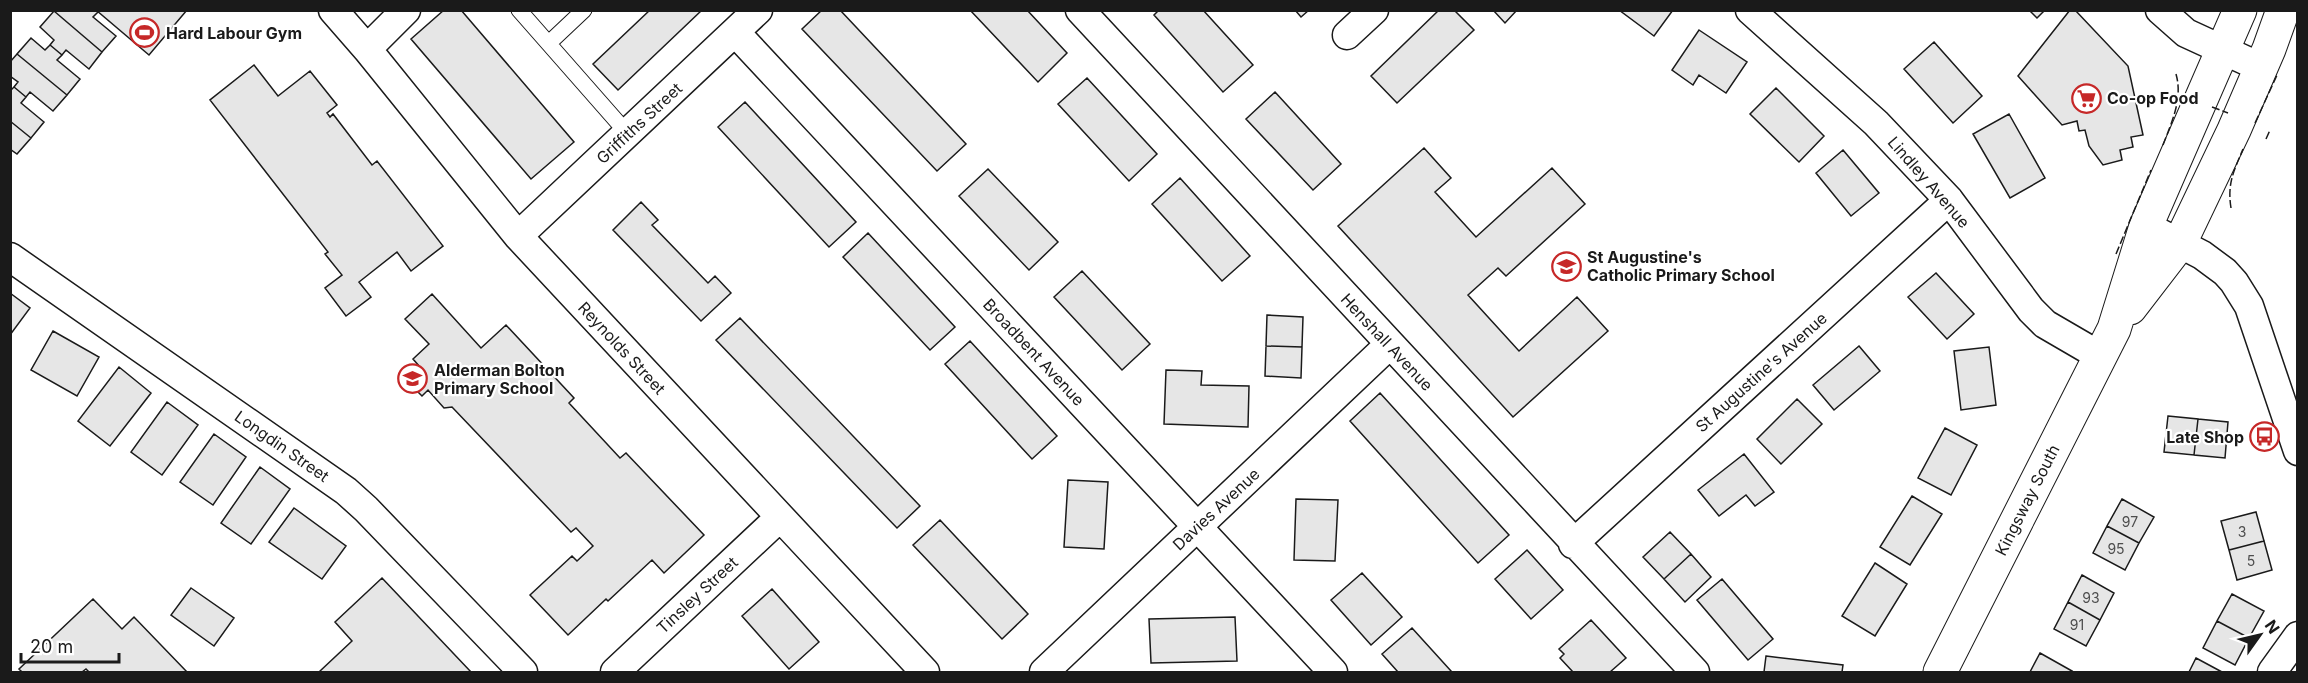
<svg xmlns="http://www.w3.org/2000/svg" width="2308" height="683" font-family="Inter,sans-serif">
<rect width="100%" height="100%" fill="#fff"/>
<!-- building -->
<path fill="#e6e6e6" stroke="#1a1a1a" stroke-width="1.5" d="M96 10 98 12 93 17 116 36 102 52 54 11Z
M96 10H187L149 55Z
M444 10H461L574 142 531 179 411 39Z
M650 10H702L618 90 593 64Z
M822 10H840L966 144 937 171 802 29Z
M970 10H1027L1067 53 1038 82Z
M1159 10H1203L1253 65 1223 92 1154 15Z
M1295 10H1309L1301 17Z
M1439 10H1454L1474 30 1397 103 1371 76Z
M1493 10H1517L1505 23Z
M1619 10H1673L1654 36Z
M2029 10H2045L2037 18Z
M2070 10H2075L2128 66 2143 135 2131 137 2133 147 2120 150 2122 160 2103 165 2089 146 2085 130 2079 131 2077 121 2062 125 2018 76Z
M54 11 102 52 89 69 66 50 62 55 50 45 54 40 40 27Z
M1699 30 1747 62 1726 93 1699 75 1693 85 1672 70Z
M31 38 45 50 50 45 62 55 57 60 80 79 67 95 17 54Z
M1934 42 1982 96 1953 123 1904 69Z
M17 54 67 95 53 111 30 92 26 97 14 87 18 82 10 76V62Z
M254 65 278 96 310 71 337 105 327 113 330 117 333 114 372 165 377 161 443 246 411 271 397 252 359 282 371 297 346 316 325 288 342 275 325 254 328 252 210 100Z
M1087 78 1157 154 1129 181 1058 104Z
M14 87 26 97 21 103 44 122 31 138 10 121V91Z
M1776 88 1824 136 1799 162 1750 114Z
M1275 92 1341 164 1313 190 1246 119Z
M745 102 856 222 829 247 718 127Z
M2009 114 2045 178 2010 198 1973 134Z
M10 121 31 138 17 154 10 149Z
M1424 148 1451 178 1435 192 1476 237 1552 168 1585 204 1506 276 1498 268 1468 295 1519 351 1577 297 1608 331 1513 417 1338 226Z
M1843 150 1879 193 1851 216 1816 173Z
M988 169 1058 242 1029 270 959 196Z
M1180 178 1250 256 1222 281 1152 204Z
M641 202 658 220 652 225 708 283 715 276 731 293 701 321 613 230Z
M868 233 955 327 930 350 843 257Z
M1082 271 1150 344 1122 370 1054 297Z
M1936 273 1974 314 1947 339 1908 297Z
M10 293 30 308 10 335Z
M432 294 481 348 506 325 574 398 569 403 620 458 626 453 704 535 664 573 652 560 608 601 606 599 568 635 530 595 572 556 577 561 593 546 576 528 571 532 452 407 444 408 428 390 422 396 406 380 420 367 413 359 429 344 405 319Z
M1267 315 1303 317 1302 347 1266 346Z
M740 318 920 506 897 528 716 340Z
M53 331 99 357 77 396 31 370Z
M970 341 1057 436 1032 459 945 364Z
M1266 346 1302 347 1301 378 1265 376Z
M1859 346 1880 371 1834 410 1813 385Z
M1989 347 1996 405 1961 410 1954 351Z
M119 367 151 393 110 446 78 421Z
M1166 370 1202 371 1201 385 1249 386 1248 427 1164 424Z
M1380 393 1509 535 1478 563 1350 421Z
M1797 399 1822 424 1781 464 1757 439Z
M167 402 198 425 162 475 131 452Z
M2168 416 2198 419 2194 455 2164 452Z
M2198 419 2228 422 2225 458 2194 455Z
M1945 428 1977 445 1951 495 1918 478Z
M214 434 246 457 213 505 180 482Z
M1744 454 1774 492 1755 506 1746 495 1719 516 1698 490Z
M260 467 290 489 251 544 221 523Z
M1068 480 1108 482 1104 549 1064 547Z
M1912 496 1942 514 1910 565 1880 547Z
M1296 499 1338 500 1335 561 1294 560Z
M2122 499 2154 517 2139 543 2107 526Z
M294 508 346 546 322 579 269 542Z
M2256 512 2264 541 2229 550 2221 521Z
M940 520 1028 614 1002 639 913 545Z
M2107 526 2139 543 2125 570 2093 553Z
M1670 532 1691 554 1664 579 1643 557Z
M2264 541 2272 570 2237 580 2229 550Z
M1527 550 1563 590 1531 619 1495 579Z
M1691 554 1711 577 1685 602 1664 579Z
M1875 563 1907 584 1875 636 1842 616Z
M1362 573 1402 617 1371 645 1331 600Z
M2082 575 2114 593 2100 620 2068 602Z
M382 578 471 672H319L352 641 335 622Z
M1722 579 1773 639 1748 660 1697 600Z
M191 588 234 618 214 646 171 615Z
M772 589 819 642 789 669 742 616Z
M2232 594 2264 611 2249 638 2217 621Z
M93 599 122 629 134 617 187 672H89L86 669 82 672H22L19 669Z
M2068 602 2100 620 2086 646 2054 629Z
M1235 617 1237 661 1151 663 1149 619Z
M1591 620 1626 658 1610 672H1573L1560 658 1564 654 1559 649Z
M2217 621 2249 638 2235 665 2203 648Z
M1412 628 1451 671 1450 672H1398L1382 654Z
M2040 653 2072 671 2071 672H2030Z
M1766 656 1843 665 1842 672H1764Z
M2196 658 2222 672H2189Z"/>
<g fill="none" stroke-linecap="round" stroke-linejoin="round">
<defs>
<path id="service" d="M519 10 628 134
M549 43 584 10"/>
<path id="minor" d="M333 10 367 49 518 236 925 672
M1080 10 1695 672
M1750 10 1876 123 1949 200 2031 310 2045 324 2100 356
M2160 10 2186 33 2260 67
M735 32 1333 672
M1347 35 1374 10
M367 49 406 10
M2146 226 2202 255 2225 272 2234 282 2249 306 2298 451
M518 236 758 10
M10 257 346 491 366 509 523 672
M1573 544 1949 200
M615 672 779 518
M1044 672 1389 345
M2272 672 2298 636"/>
<path id="primary" d="M2130 308 2180 243 2234 130 2269 49 2283 10
M1940 672 2114 329 2146 226 2240 10"/>
</defs>
<!-- service casing -->
<use href="#service" stroke="#1a1a1a" stroke-width="17"/>
<!-- minor casing -->
<use href="#minor" stroke="#1a1a1a" stroke-width="31"/>
<!-- primary casing -->
<use href="#primary" stroke="#1a1a1a" stroke-width="35"/>
<!-- service -->
<use href="#service" stroke="#fff" stroke-width="15"/>
<!-- minor -->
<use href="#minor" stroke="#fff" stroke-width="28"/>
<!-- primary -->
<use href="#primary" stroke="#fff" stroke-width="33"/>
<!-- fence -->
<path stroke="#1a1a1a" stroke-width="1.5" stroke-dasharray="8 3" stroke-linecap="butt" d="M2212 107 2228 113
M2255 123 2278 73
M2266 139 2270 130
M2163 145C2172 121 2183 99 2176 74
M2231 208C2227 183 2234 171 2243 149
M2116 254 2151 170"/>
</g>
<!-- icons -->
<defs>
<symbol id="stadium-ring" viewBox="-11 -11 22 22"><circle r="9.5" fill="#fff" stroke="#c62828" stroke-width="1.5"/><path d="M0-5a6.5 5 0 1 0 0 10a6.5 5 0 1 0 0-10ZM-3.5-1.8h7v3.6h-7Z" fill="#c62828"/></symbol>
<symbol id="supermarket-ring" viewBox="-11 -11 22 22"><circle r="9.5" fill="#fff" stroke="#c62828" stroke-width="1.5"/><path d="M-6-5.5h2.5l.6 2H6L4.5 2H-2.5L-4.4-4H-6ZM-1.5 3.2a1.3 1.3 0 1 0 .1 0ZM3 3.2a1.3 1.3 0 1 0 .1 0Z" fill="#c62828"/></symbol>
<symbol id="school-ring" viewBox="-11 -11 22 22"><circle r="9.5" fill="#fff" stroke="#c62828" stroke-width="1.5"/><path d="M0-5L7-2L0 1L-7-2ZM-4 1L0 2.5L4 1V4Q0 6-4 4Z" fill="#c62828"/></symbol>
<symbol id="bus-ring" viewBox="-11 -11 22 22"><circle r="9.5" fill="#fff" stroke="#c62828" stroke-width="1.5"/><path d="M-5-6H5V4H4V6H2V4H-2V6H-4V4H-5ZM-3.5-4V0h7V-4ZM-3.5 1.2v1.5H-2V1.2ZM2 1.2v1.5H3.5V1.2Z" fill="#c62828"/></symbol>
</defs>
<g fill-rule="evenodd">
<use href="#stadium-ring" x="128" y="16" width="33" height="33"/>
<use href="#supermarket-ring" x="2070" y="82" width="33" height="33"/>
<use href="#school-ring" x="1550" y="250" width="33" height="33"/>
<use href="#school-ring" x="396" y="362" width="33" height="33"/>
<use href="#bus-ring" x="2248" y="420" width="33" height="33"/>
</g>
<g text-anchor="middle" dominant-baseline="central" stroke-width="4.5" stroke-linejoin="round" paint-order="stroke">
<!-- number labels -->
<g font-size="14" fill="#4d4d4d">
<text x="2130" y="521">97</text>
<text x="2242" y="531">3</text>
<text x="2116" y="548">95</text>
<text x="2251" y="560">5</text>
<text x="2091" y="597">93</text>
<text x="2077" y="624">91</text>
</g>
<!-- poi labels -->
<g font-size="16" font-weight="bold" fill="#1a1a1a" stroke="#fff" text-anchor="start">
<text x="166" y="33">Hard Labour Gym</text>
<text x="2107" y="98">Co-op Food</text>
<text x="1587" y="257">St Augustine's<tspan x="1587" dy="18">Catholic Primary School</tspan></text>
<text x="434" y="370">Alderman Bolton<tspan x="434" dy="18">Primary School</tspan></text>
<text x="2244" y="437" text-anchor="end">Late Shop</text>
</g>
<!-- street labels -->
<g font-size="16" fill="#1a1a1a" stroke="#fff">
<text transform="translate(639 123) rotate(-43)">Griffiths Street</text>
<text transform="translate(1929 182) rotate(49)">Lindley Avenue</text>
<text transform="translate(1387 342) rotate(47)">Henshall Avenue</text>
<text transform="translate(622 348) rotate(47)">Reynolds Street</text>
<text transform="translate(1034 352) rotate(47)">Broadbent Avenue</text>
<text transform="translate(1761 372) rotate(-42)">St Augustine's Avenue</text>
<text transform="translate(282 446) rotate(35)">Longdin Street</text>
<text transform="translate(2027 500) rotate(-63)">Kingsway South</text>
<text transform="translate(1216 509) rotate(-43)">Davies Avenue</text>
<text transform="translate(697 595) rotate(-43)">Tinsley Street</text>
</g>
</g>
<!-- border -->
<rect width="2308" height="683" fill="none" stroke="#1a1a1a" stroke-width="24"/>
<!-- north arrow -->
<g transform="translate(2260 635) rotate(56)" stroke="#ffffff" stroke-width="4.5" paint-order="stroke">
<path d="M0-4.5L10 22L0 15L-10 22Z" fill="#1a1a1a"/>
<text y="-9" font-size="16" font-weight="bold" text-anchor="middle" fill="#1a1a1a">N</text>
</g>
<!-- scale -->
<path d="M21 653v9h98v-9" fill="none" stroke="#1a1a1a" stroke-width="3"/>
<text x="30" y="653" font-size="18" fill="#1a1a1a" stroke="#ffffff" stroke-width="4.5" paint-order="stroke">20 m</text>
</svg>
